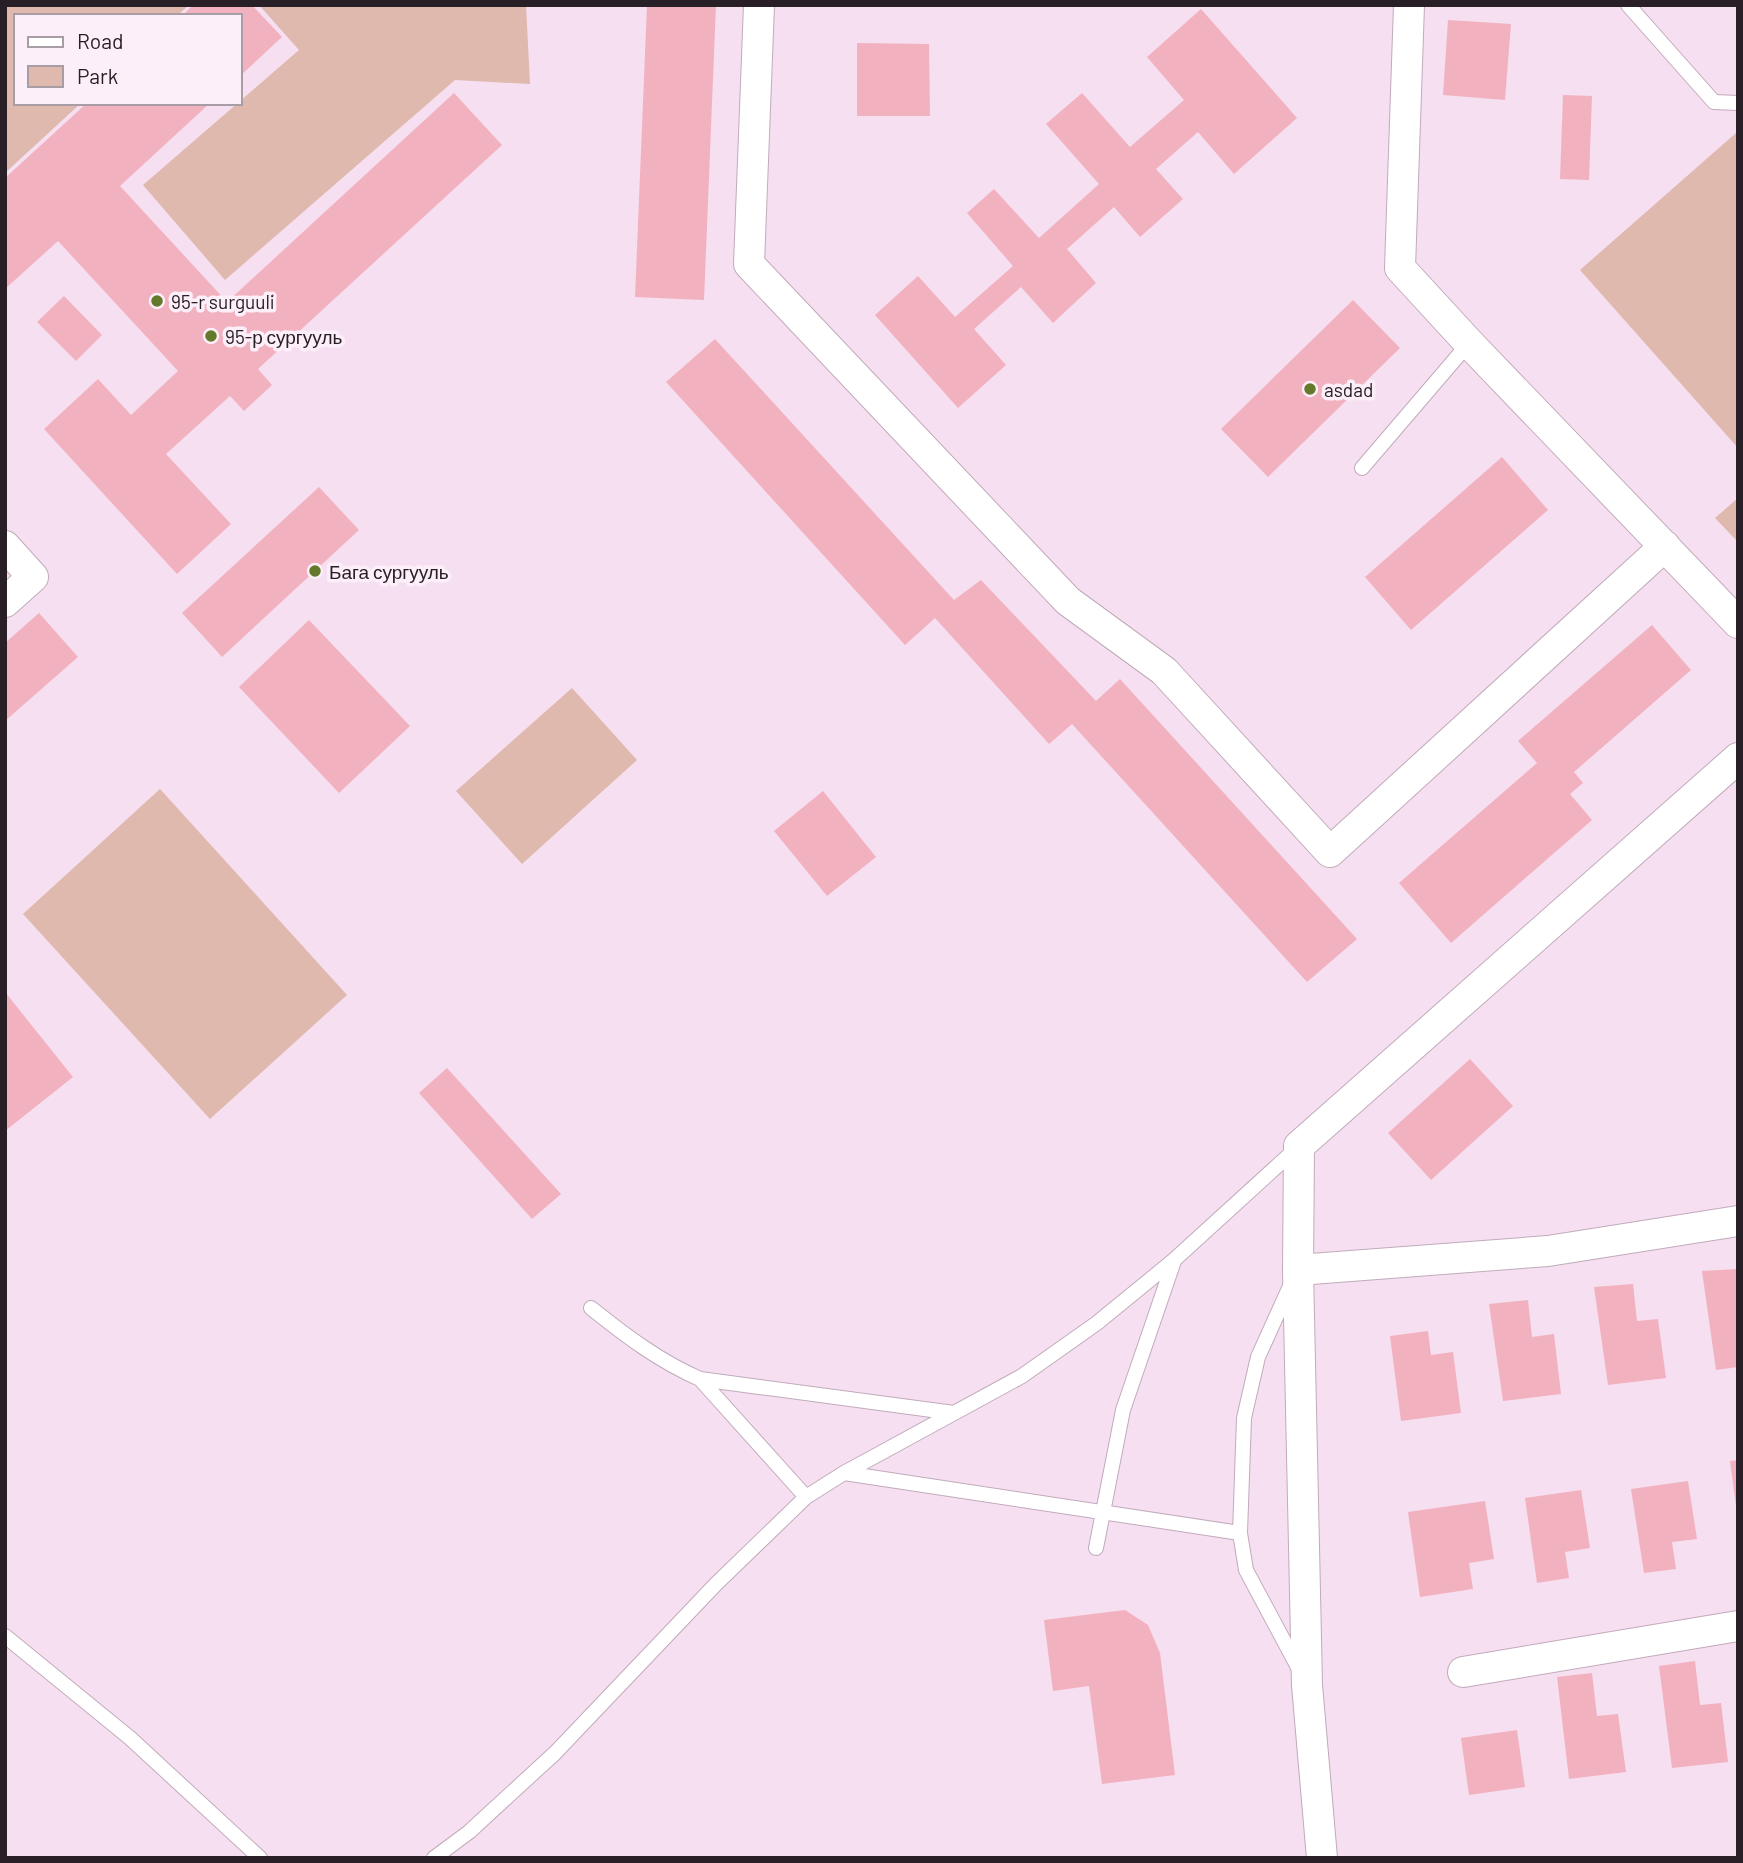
<svg xmlns="http://www.w3.org/2000/svg" width="1743" height="1863" font-family="Barlow,sans-serif">
<rect width="100%" height="100%" fill="#f6dff0"/>
<!-- green -->
<path fill="#dfb8ae" d="M5 5H189L177 16H16V103H81L5 173Z
M259 5H526L530 84 455 80 225 280 143 185 299 50Z
M1736 133H1738V448L1580 270Z
M1738 498V542L1715 518Z
M572 688 637 760 522 864 456 791Z
M160 789 347 995 210 1119 23 914Z"/>
<!-- building -->
<path fill="#f2b1bf" d="M193 5H252L282 37 240 76V16H182Z
M647 5H716L704 300 635 297Z
M1201 9 1297 118 1234 174 1198 132 1156 169 1183 199 1140 237 1114 207 1067 249 1096 283 1053 323 1021 287 974 329 1006 365 958 408 875 315 918 276 955 317 1013 266 967 213 994 189 1039 238 1099 184 1046 124 1082 93 1130 147 1184 100 1147 57Z
M1448 20 1511 24 1505 100 1443 95Z
M857 43 929 44 930 116H857Z
M454 93 502 145 258 369 272 385 244 411 230 396 166 454 231 524 177 574 44 429 98 379 131 415 178 371 58 241 5 289V178L87 103H210L120 186 227 302Z
M1563 95 1592 96 1589 180 1560 179Z
M64 296 102 335 76 361 37 322Z
M1353 300 1400 348 1268 477 1221 429Z
M715 339 954 600 981 580 1096 701 1120 679 1357 939 1307 982 1072 724 1049 744 935 618 905 645 666 382Z
M1502 457 1548 510 1411 630 1365 577Z
M319 487 359 530 222 657 182 613Z
M39 613 78 657 5 721V643Z
M309 620 410 726 339 793 239 687Z
M1652 625 1691 670 1574 772 1583 783 1570 794 1592 820 1451 943 1399 883 1537 763 1518 741Z
M823 791 876 857 827 896 774 831Z
M5 992 73 1077 5 1131Z
M1470 1059 1513 1106 1431 1180 1388 1133Z
M447 1068 561 1194 532 1219 419 1093Z
M1738 1269V1367L1716 1370 1702 1271Z
M1633 1284 1637 1321 1658 1319 1666 1378 1608 1385 1594 1287Z
M1528 1300 1532 1337 1554 1334 1561 1394 1503 1401 1489 1304Z
M1428 1331 1431 1355 1453 1352 1461 1413 1401 1421 1390 1336Z
M1738 1460V1506H1736L1730 1461Z
M1688 1481 1697 1539 1672 1542 1676 1569 1644 1573 1631 1489Z
M1581 1490 1590 1548 1565 1552 1569 1578 1537 1583 1525 1498Z
M1485 1501 1494 1559 1469 1563 1473 1589 1420 1597 1408 1512Z
M1125 1610 1148 1625 1160 1653 1175 1775 1102 1784 1089 1686 1053 1691 1044 1620Z
M1695 1661 1700 1705 1721 1703 1728 1762 1672 1768 1659 1666Z
M1592 1673 1597 1716 1618 1714 1626 1772 1569 1779 1557 1677Z
M1517 1730 1525 1787 1469 1795 1461 1738Z"/>
<g fill="none" stroke-linecap="round" stroke-linejoin="round">
<defs>
<path id="lane" d="M1628 5 1714 102 1738 103
M1362 468 1469 343
M1291 1284 1258 1357 1244 1418 1240 1533 1246 1570 1300 1671
M591 1308C626 1336 659 1361 700 1379L954 1413
M700 1379 806 1497
M844 1473 1240 1533
M1096 1548 1123 1410 1174 1261
M5 1636 130 1738 260 1858
M434 1858 469 1832 555 1753 716 1584 806 1497 844 1473 1022 1376 1097 1323 1174 1260 1298 1147"/>
<path id="street" d="M759 5 749 264 1068 601 1164 671 1330 852 1665 546
M1409 5 1400 268 1469 343 1738 623
M5 546 33 577 5 602
M1298 1270 1548 1251 1738 1221
M1463 1672 1738 1626
M1322 1858 1307 1685 1298 1270 1299 1146 1738 758"/>
</defs>
<!-- lane casing -->
<use href="#lane" stroke="#c1abbb" stroke-width="16"/>
<!-- street casing -->
<use href="#street" stroke="#c1abbb" stroke-width="32"/>
<!-- lane -->
<use href="#lane" stroke="#fff" stroke-width="14"/>
<!-- street -->
<use href="#street" stroke="#fff" stroke-width="30"/>
</g>
<!-- markers -->
<g fill="#647929" stroke="#fdeff9" stroke-width="2.5">
<circle cx="157" cy="301" r="7"/>
<circle cx="211" cy="336" r="7"/>
<circle cx="1310" cy="389" r="7"/>
<circle cx="315" cy="571" r="7"/>
</g>
<g text-anchor="middle" dominant-baseline="central" stroke-width="7" stroke-linejoin="round" paint-order="stroke">
<!-- poi labels -->
<g font-size="19" fill="#282026" stroke="#fdeff9" text-anchor="start">
<text x="171" y="301">95-r surguuli</text>
<text x="225" y="336">95-р сургууль</text>
<text x="1324" y="389">asdad</text>
<text x="329" y="571">Бага сургууль</text>
</g>
</g>
<!-- border -->
<rect width="1743" height="1863" fill="none" stroke="#282026" stroke-width="14"/>
<!-- legend -->
<rect x="14" y="14" width="228" height="91" fill="#fdeff9" stroke="#a89ca5" stroke-width="2"/>
<rect x="28" y="37" width="35" height="10" fill="#ffffff" stroke="#a89ca5" stroke-width="2"/>
<text x="77" y="49" font-size="21" fill="#282026">Road</text>
<rect x="28" y="66" width="35" height="21" fill="#dfb8ae" stroke="#a89ca5" stroke-width="2"/>
<text x="77" y="84" font-size="21" fill="#282026">Park</text>
</svg>
